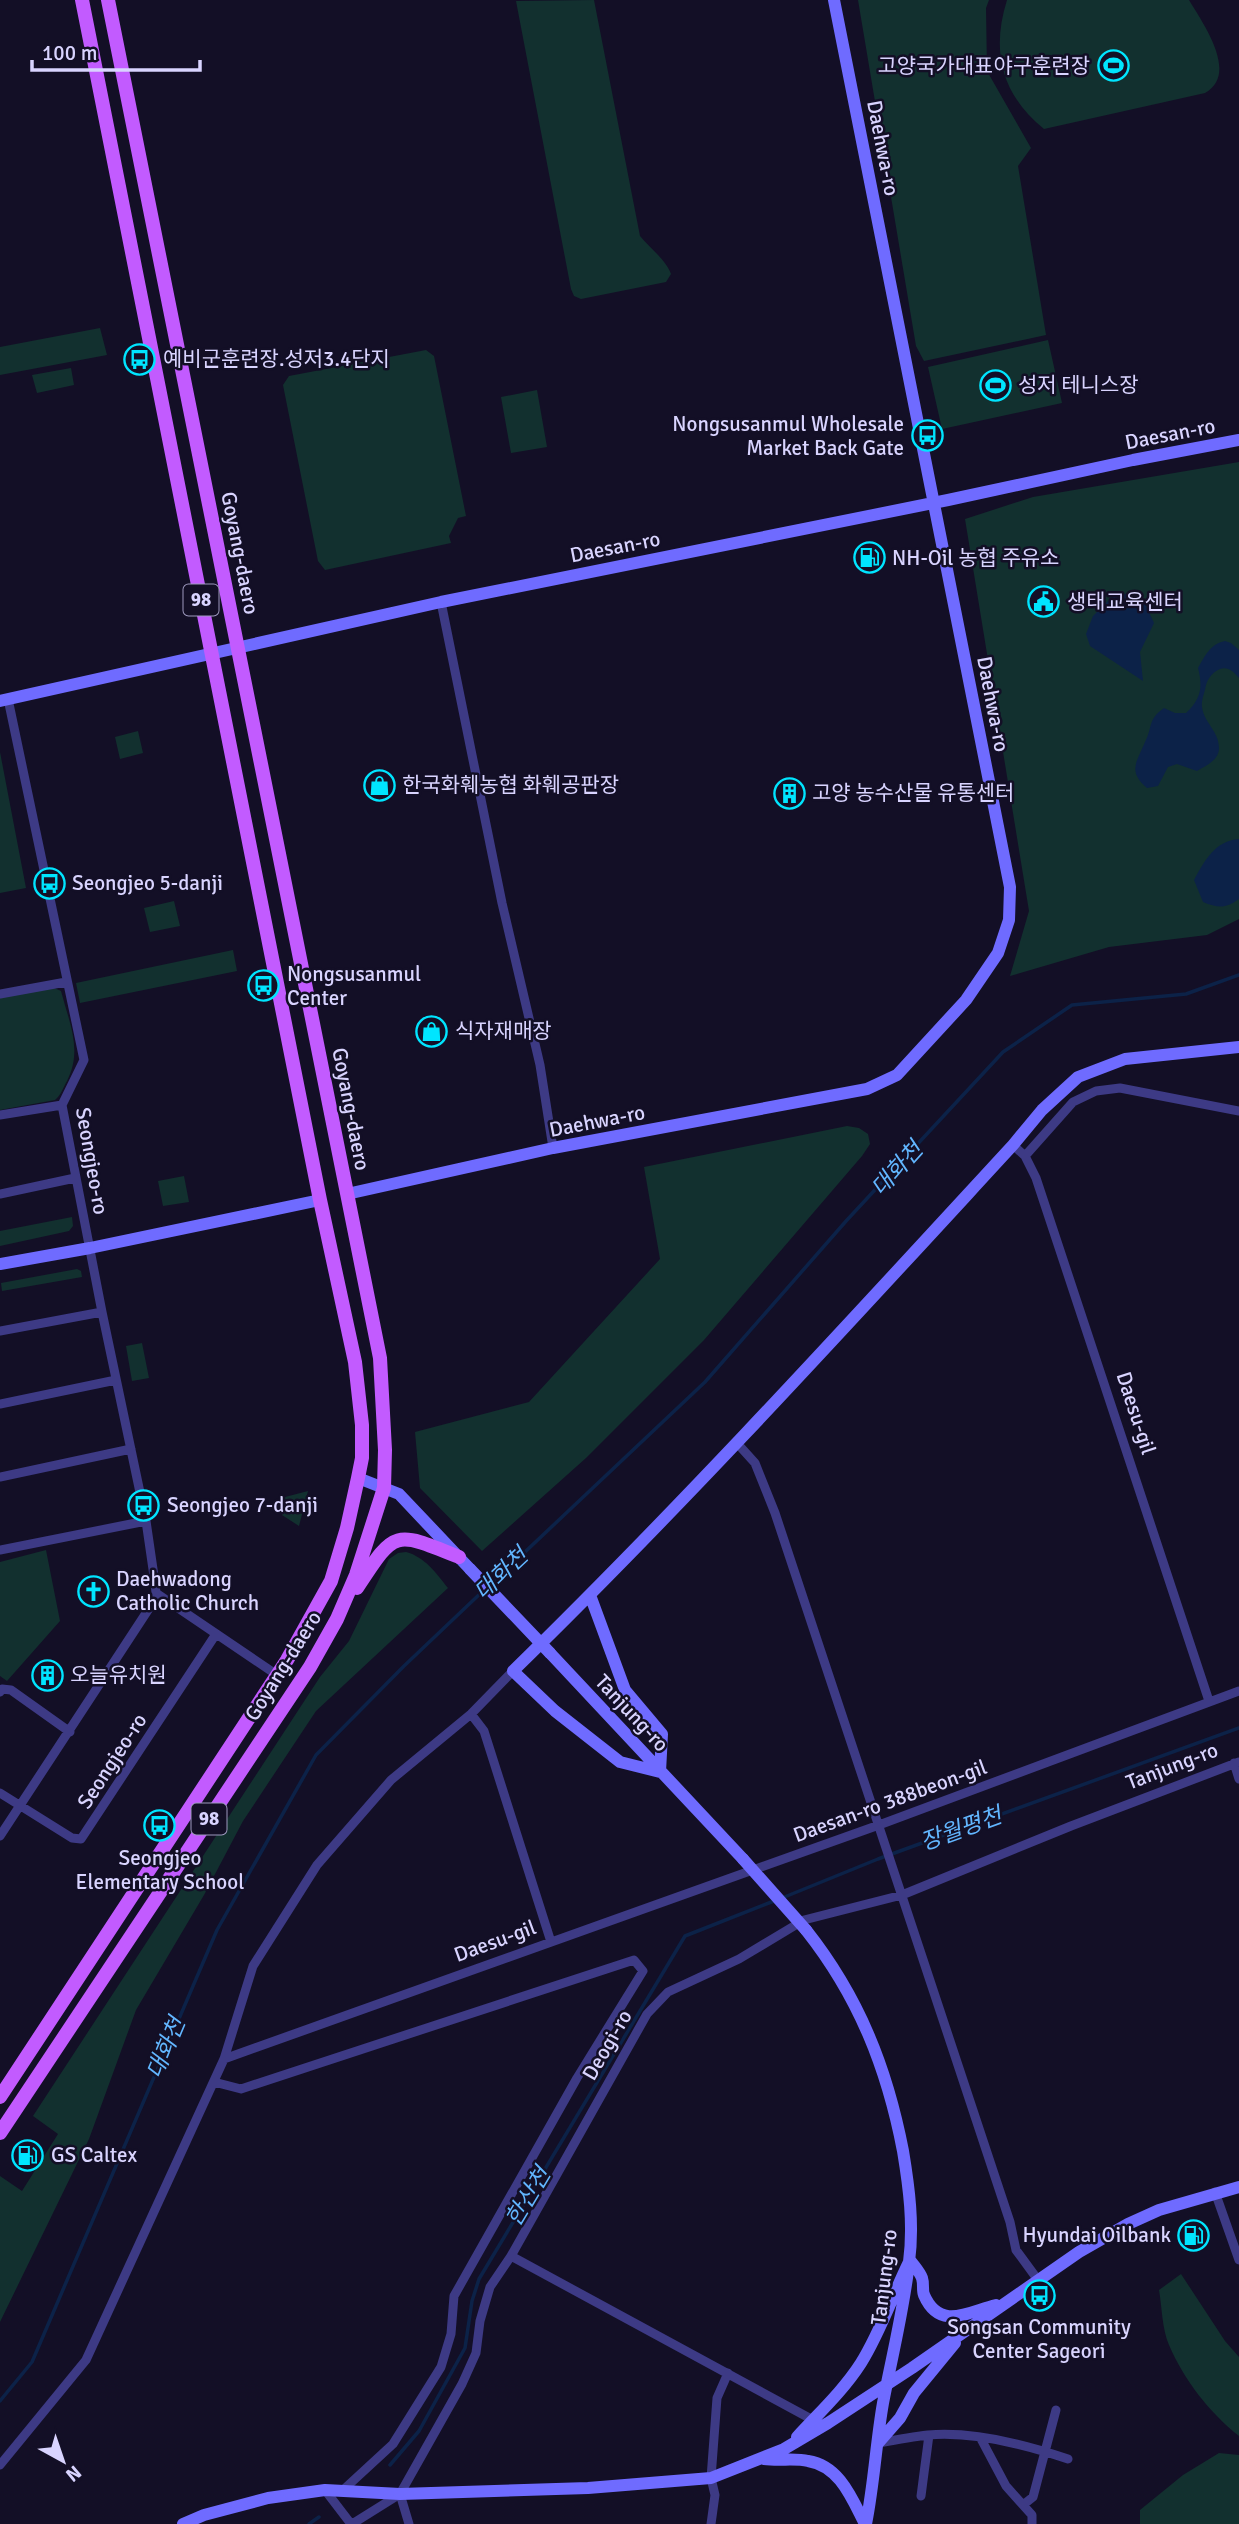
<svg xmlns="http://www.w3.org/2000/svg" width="1239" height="2524" font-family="Signika,'Noto Sans KR',sans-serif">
<rect width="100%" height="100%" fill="#130f26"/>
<!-- green -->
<path fill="#12302f" d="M594 0 640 236C650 248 666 260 671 274L666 282 581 299 574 296 571 289 516 1Z
M858 0H989L986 8 987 71 1031 148 1018 166 1046 335 924 361 916 346Z
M1007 0H1189C1204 25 1239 74 1205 93L1044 129C1001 94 991 51 1007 0Z
M100 328 107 355 0 375V347Z
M1048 340 1062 403 942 429 928 367Z
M426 350 434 356 466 516 458 518 449 536 451 543 325 570 318 561 283 385 289 376Z
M71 368 74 385 37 393 32 375Z
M537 390 547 447 511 453 501 397Z
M1239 462V919L1207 935 1109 947 1010 976 1029 911 965 519 1033 497Z
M138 731 143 753 120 759 115 737Z
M0 752 26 888 0 893Z
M174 901 180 926 150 932 144 908Z
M233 950 237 971 80 1003 76 983Z
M52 987 61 991C69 1022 83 1050 67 1081 63 1088 61 1095 55 1100L0 1110V998Z
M847 1126 859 1128 868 1134 870 1144 862 1156 704 1340 586 1458 482 1551 420 1488 415 1432 529 1402 660 1259 644 1167Z
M184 1176 189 1202 163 1206 158 1181Z
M72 1217 73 1226 69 1231 0 1246V1231Z
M77 1269 81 1271 82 1277 2 1291 1 1283Z
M142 1343 149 1378 132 1381 126 1346Z
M308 1491 299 1526 282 1515 285 1497Z
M46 1550 60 1621 7 1681 0 1676V1562Z
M406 1552C425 1557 436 1573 448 1588L316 1711 243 1821 204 1895 136 2010 89 2139 0 2322V2176L22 2191 58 2134 33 2116 320 1677 349 1641 389 1559 398 1553Z
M1181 2274 1225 2341 1239 2357V2436C1209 2412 1184 2380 1169 2345 1162 2329 1162 2307 1159 2290Z
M1219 2453 1239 2455V2524H1140V2510L1183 2475Z"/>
<!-- water -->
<path fill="#0c2248" d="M1132 593 1142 597 1154 623 1140 652 1143 681 1090 646 1086 634 1093 616 1113 596Z
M1225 641 1231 643 1239 650V678C1234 672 1228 666 1220 669 1213 672 1208 678 1206 685 1205 692 1201 700 1202 707 1204 723 1219 731 1219 748 1219 760 1207 765 1197 771L1177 764 1168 767 1158 786 1147 788C1127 771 1137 762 1145 742 1153 727 1147 720 1164 708L1175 713H1186C1201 699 1203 687 1198 668 1205 656 1210 644 1225 641Z
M1239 839V899C1225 909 1218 908 1203 902L1194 880C1205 860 1215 841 1239 839Z"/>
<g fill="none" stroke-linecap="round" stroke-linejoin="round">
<!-- stream -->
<path stroke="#0c2248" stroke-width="3.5" d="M490 1585 705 1382 847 1220 1003 1052 1072 1005 1186 994 1239 975
M782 1898 878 1859 1239 1728
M0 2401 32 2362 217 1930 316 1755 404 1666 484 1590
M390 2465 419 2431 465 2348 472 2301 479 2279 685 1936 774 1901
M309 2524 319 2517"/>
<!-- street -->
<path stroke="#3d3a85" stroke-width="9" d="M441 602 502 903 540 1065 553 1148
M0 994 66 982
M0 1115 62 1105
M1013 1145 1025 1156 1036 1178 1209 1701
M1025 1156 1073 1102 1096 1091 1120 1088 1239 1111
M0 1194 75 1178
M0 1331 102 1312
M0 1404 116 1380
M736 1442 755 1463 775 1513 1010 2222 1016 2250 1038 2280
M0 1477 131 1449
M0 1550 146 1521
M156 1593 277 1675
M0 1692 2 1689 11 1690 70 1732
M471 1714 484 1731 551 1942
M1234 1763 1239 1779
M0 1793 72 1838 81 1839 216 1634
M0 1836 150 1607 156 1593 155 1583 146 1521 102 1312 62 1105 84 1060 8 699
M224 2059 879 1825 1239 1691
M214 2082 241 2089 634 1960 643 1971 577 2078 454 2296 451 2334 441 2367 393 2444 342 2491
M1215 2192 1239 2260
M511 2256 813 2420
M980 2437 1006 2486 1032 2515V2524
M879 2443C895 2440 911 2437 928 2435 974 2431 1024 2444 1068 2459
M0 2465 86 2360 224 2059 253 1966 317 1865 391 1780 471 1714 513 1671
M325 2490 351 2524
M400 2494 409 2524
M921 2496 929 2435
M1023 2505 1033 2497 1056 2410
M352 2524 400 2494 462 2384 476 2353 480 2321 490 2287 511 2256 647 2014 668 1992 739 1959 804 1920 902 1895 1071 1826 1239 1762
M711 2524 715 2495 711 2478 717 2398 728 2373"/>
<!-- secondary -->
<path stroke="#6f6bff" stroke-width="12" d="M0 701 441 602 948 500 1133 460 1239 440
M347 1194 553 1148 867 1089 897 1075 966 1000 998 953 1009 920 1010 887 834 0
M0 1264 90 1248 320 1200
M358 1478 399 1494 470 1569
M590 1595 625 1690 662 1734 660 1772 620 1762 555 1711 513 1671C686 1502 849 1323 1013 1145L1042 1110 1078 1077 1125 1059 1239 1047
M550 1653 743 1859
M806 1930C859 1997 887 2068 903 2151 909 2187 914 2225 909 2262 904 2309 892 2356 883 2403 876 2443 874 2484 866 2524
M797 2437C819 2413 843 2391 861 2363 881 2331 893 2294 910 2260 914 2266 920 2272 922 2278 924 2284 922 2290 924 2295 940 2332 970 2311 996 2305
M879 2442 900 2418 914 2393 955 2343
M764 2459C779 2461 796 2458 808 2461 840 2466 852 2499 865 2524
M183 2524 204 2515 268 2498 325 2490 400 2494 588 2488 711 2478 784 2449 828 2423 912 2368 1079 2252 1128 2224 1159 2210 1239 2187"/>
<!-- primary -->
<path stroke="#c25bff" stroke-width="14" d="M357 1588C395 1530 393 1530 459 1557
M0 2097 287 1660 331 1581 347 1528 358 1478 362 1458V1425L355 1362 320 1200 82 0
M0 2133 310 1667 337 1619 356 1575 384 1488 385 1450 380 1358 108 0"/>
<!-- secondary-bridge -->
<path stroke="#6f6bff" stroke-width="12" d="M470 1569 550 1653
M743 1859 806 1930"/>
</g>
<!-- icons -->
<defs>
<symbol id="stadium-ring" viewBox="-11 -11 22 22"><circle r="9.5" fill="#130f26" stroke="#00e5ff" stroke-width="1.5"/><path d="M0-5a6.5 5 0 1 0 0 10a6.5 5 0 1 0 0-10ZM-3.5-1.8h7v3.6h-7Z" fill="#00e5ff"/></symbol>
<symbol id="bus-ring" viewBox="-11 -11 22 22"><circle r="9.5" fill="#130f26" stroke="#00e5ff" stroke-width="1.5"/><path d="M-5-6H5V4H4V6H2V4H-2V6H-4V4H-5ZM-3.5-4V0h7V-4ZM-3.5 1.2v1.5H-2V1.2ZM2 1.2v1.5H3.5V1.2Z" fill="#00e5ff"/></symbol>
<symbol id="fuel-ring" viewBox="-11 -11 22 22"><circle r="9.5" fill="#130f26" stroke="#00e5ff" stroke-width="1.5"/><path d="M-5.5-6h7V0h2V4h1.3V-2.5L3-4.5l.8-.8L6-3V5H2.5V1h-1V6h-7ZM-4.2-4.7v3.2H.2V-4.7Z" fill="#00e5ff"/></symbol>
<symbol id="civic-ring" viewBox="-11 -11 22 22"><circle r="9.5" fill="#130f26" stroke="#00e5ff" stroke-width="1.5"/><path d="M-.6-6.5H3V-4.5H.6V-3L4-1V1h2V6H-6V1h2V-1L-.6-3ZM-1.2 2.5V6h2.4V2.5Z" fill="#00e5ff"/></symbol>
<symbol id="shop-ring" viewBox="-11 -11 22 22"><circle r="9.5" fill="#130f26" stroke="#00e5ff" stroke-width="1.5"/><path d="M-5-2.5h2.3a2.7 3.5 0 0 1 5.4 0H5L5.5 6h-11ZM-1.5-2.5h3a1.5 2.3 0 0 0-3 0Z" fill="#00e5ff"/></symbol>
<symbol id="building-ring" viewBox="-11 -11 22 22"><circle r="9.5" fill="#130f26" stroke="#00e5ff" stroke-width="1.5"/><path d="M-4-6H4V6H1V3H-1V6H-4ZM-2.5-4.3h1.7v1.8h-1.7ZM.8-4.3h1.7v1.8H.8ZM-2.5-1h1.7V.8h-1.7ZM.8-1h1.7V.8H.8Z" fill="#00e5ff"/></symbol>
<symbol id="church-ring" viewBox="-11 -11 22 22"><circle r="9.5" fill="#130f26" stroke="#00e5ff" stroke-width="1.5"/><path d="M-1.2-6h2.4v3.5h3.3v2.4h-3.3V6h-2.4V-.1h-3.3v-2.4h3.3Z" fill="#00e5ff"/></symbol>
</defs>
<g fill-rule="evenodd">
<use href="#stadium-ring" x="1096" y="48" width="35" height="35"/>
<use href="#bus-ring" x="122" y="342" width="35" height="35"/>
<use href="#stadium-ring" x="978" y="368" width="35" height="35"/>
<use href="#bus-ring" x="910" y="418" width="35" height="35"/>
<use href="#fuel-ring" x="852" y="540" width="35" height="35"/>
<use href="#civic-ring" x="1026" y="584" width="35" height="35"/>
<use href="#shop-ring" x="362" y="768" width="35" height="35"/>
<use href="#building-ring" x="772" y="776" width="35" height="35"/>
<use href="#bus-ring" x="32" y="866" width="35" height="35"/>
<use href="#bus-ring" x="246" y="968" width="35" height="35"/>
<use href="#shop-ring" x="414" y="1014" width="35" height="35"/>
<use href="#bus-ring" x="126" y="1488" width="35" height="35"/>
<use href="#church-ring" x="76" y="1574" width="35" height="35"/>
<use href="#building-ring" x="30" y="1658" width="35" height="35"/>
<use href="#bus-ring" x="142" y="1808" width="35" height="35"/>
<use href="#fuel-ring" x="10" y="2138" width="35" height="35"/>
<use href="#fuel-ring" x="1176" y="2218" width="35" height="35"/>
<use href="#bus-ring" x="1022" y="2278" width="35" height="35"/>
</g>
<g text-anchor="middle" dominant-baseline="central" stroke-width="5" stroke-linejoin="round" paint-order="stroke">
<!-- shield labels -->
<g fill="#130f26" stroke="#9e99be" stroke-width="2">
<rect x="183.5" y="584.5" width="35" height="31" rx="5"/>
<rect x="191.5" y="1803.5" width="35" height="31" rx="5"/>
</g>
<g font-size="19" font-weight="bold" fill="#d9d4ff">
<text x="201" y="600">98</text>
<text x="209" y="1819">98</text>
</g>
<!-- poi labels -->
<g font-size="21" fill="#d9d4ff" stroke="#130f26" text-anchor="start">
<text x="1090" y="66" text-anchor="end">고양국가대표야구훈련장</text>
<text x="163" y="359">예비군훈련장.성저3.4단지</text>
<text x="1018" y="385">성저 테니스장</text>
<text x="904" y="424" text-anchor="end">Nongsusanmul Wholesale<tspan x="904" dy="24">Market Back Gate</tspan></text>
<text x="892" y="558">NH-Oil 농협 주유소</text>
<text x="1067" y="602">생태교육센터</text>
<text x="402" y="785">한국화훼농협 화훼공판장</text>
<text x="812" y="793">고양 농수산물 유통센터</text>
<text x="72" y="883">Seongjeo 5-danji</text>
<text x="287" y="974">Nongsusanmul<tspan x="287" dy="24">Center</tspan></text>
<text x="455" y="1031">식자재매장</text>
<text x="167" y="1505">Seongjeo 7-danji</text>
<text x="116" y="1579">Daehwadong<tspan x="116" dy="24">Catholic Church</tspan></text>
<text x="70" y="1675">오늘유치원</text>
<text x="160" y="1858" text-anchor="middle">Seongjeo<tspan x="160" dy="24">Elementary School</tspan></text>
<text x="51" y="2155">GS Caltex</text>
<text x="1171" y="2235" text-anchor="end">Hyundai Oilbank</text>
<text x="1039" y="2327" text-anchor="middle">Songsan Community<tspan x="1039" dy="24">Center Sageori</tspan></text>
</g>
<!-- street labels -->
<g font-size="21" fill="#d9d4ff" stroke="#130f26">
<text transform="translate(883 148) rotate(79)">Daehwa-ro</text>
<text transform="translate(1170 434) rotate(-11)">Daesan-ro</text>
<text transform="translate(615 547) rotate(-11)">Daesan-ro</text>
<text transform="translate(240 553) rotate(79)">Goyang-daero</text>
<text transform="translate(993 704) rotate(79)">Daehwa-ro</text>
<text transform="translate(351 1109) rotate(79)">Goyang-daero</text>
<text transform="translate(597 1121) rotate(-11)">Daehwa-ro</text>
<text transform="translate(92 1161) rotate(80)">Seongjeo-ro</text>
<text transform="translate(1136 1413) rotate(72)">Daesu-gil</text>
<text transform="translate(283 1666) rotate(-58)">Goyang-daero</text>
<text transform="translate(632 1713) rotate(47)">Tanjung-ro</text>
<text transform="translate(112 1761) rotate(-57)">Seongjeo-ro</text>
<text transform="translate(1172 1766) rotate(-21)">Tanjung-ro</text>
<text transform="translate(890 1801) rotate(-20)">Daesan-ro 388beon-gil</text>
<text transform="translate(495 1941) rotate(-20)">Daesu-gil</text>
<text transform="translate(607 2045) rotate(-60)">Deogi-ro</text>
<text transform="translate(884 2277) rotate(-83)">Tanjung-ro</text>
</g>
<!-- water labels -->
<g font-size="23" font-style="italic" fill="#62b6ff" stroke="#130f26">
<text transform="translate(897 1169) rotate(-48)">대화천</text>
<text transform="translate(501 1574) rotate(-43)">대화천</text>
<text transform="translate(961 1829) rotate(-20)">장월평천</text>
<text transform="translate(166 2048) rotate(-67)">대화천</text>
<text transform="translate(528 2197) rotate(-59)">한산천</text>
</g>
</g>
<!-- north arrow -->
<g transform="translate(63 2461) rotate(140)" stroke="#130f26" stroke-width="5" paint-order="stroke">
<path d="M0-5L12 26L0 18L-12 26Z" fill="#d9d4ff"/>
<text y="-10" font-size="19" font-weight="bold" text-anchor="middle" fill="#d9d4ff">N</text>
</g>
<!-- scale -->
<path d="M32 60v10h168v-10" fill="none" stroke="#d9d4ff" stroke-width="3.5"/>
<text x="42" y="60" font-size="21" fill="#d9d4ff" stroke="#130f26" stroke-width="5" paint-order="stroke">100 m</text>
</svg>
